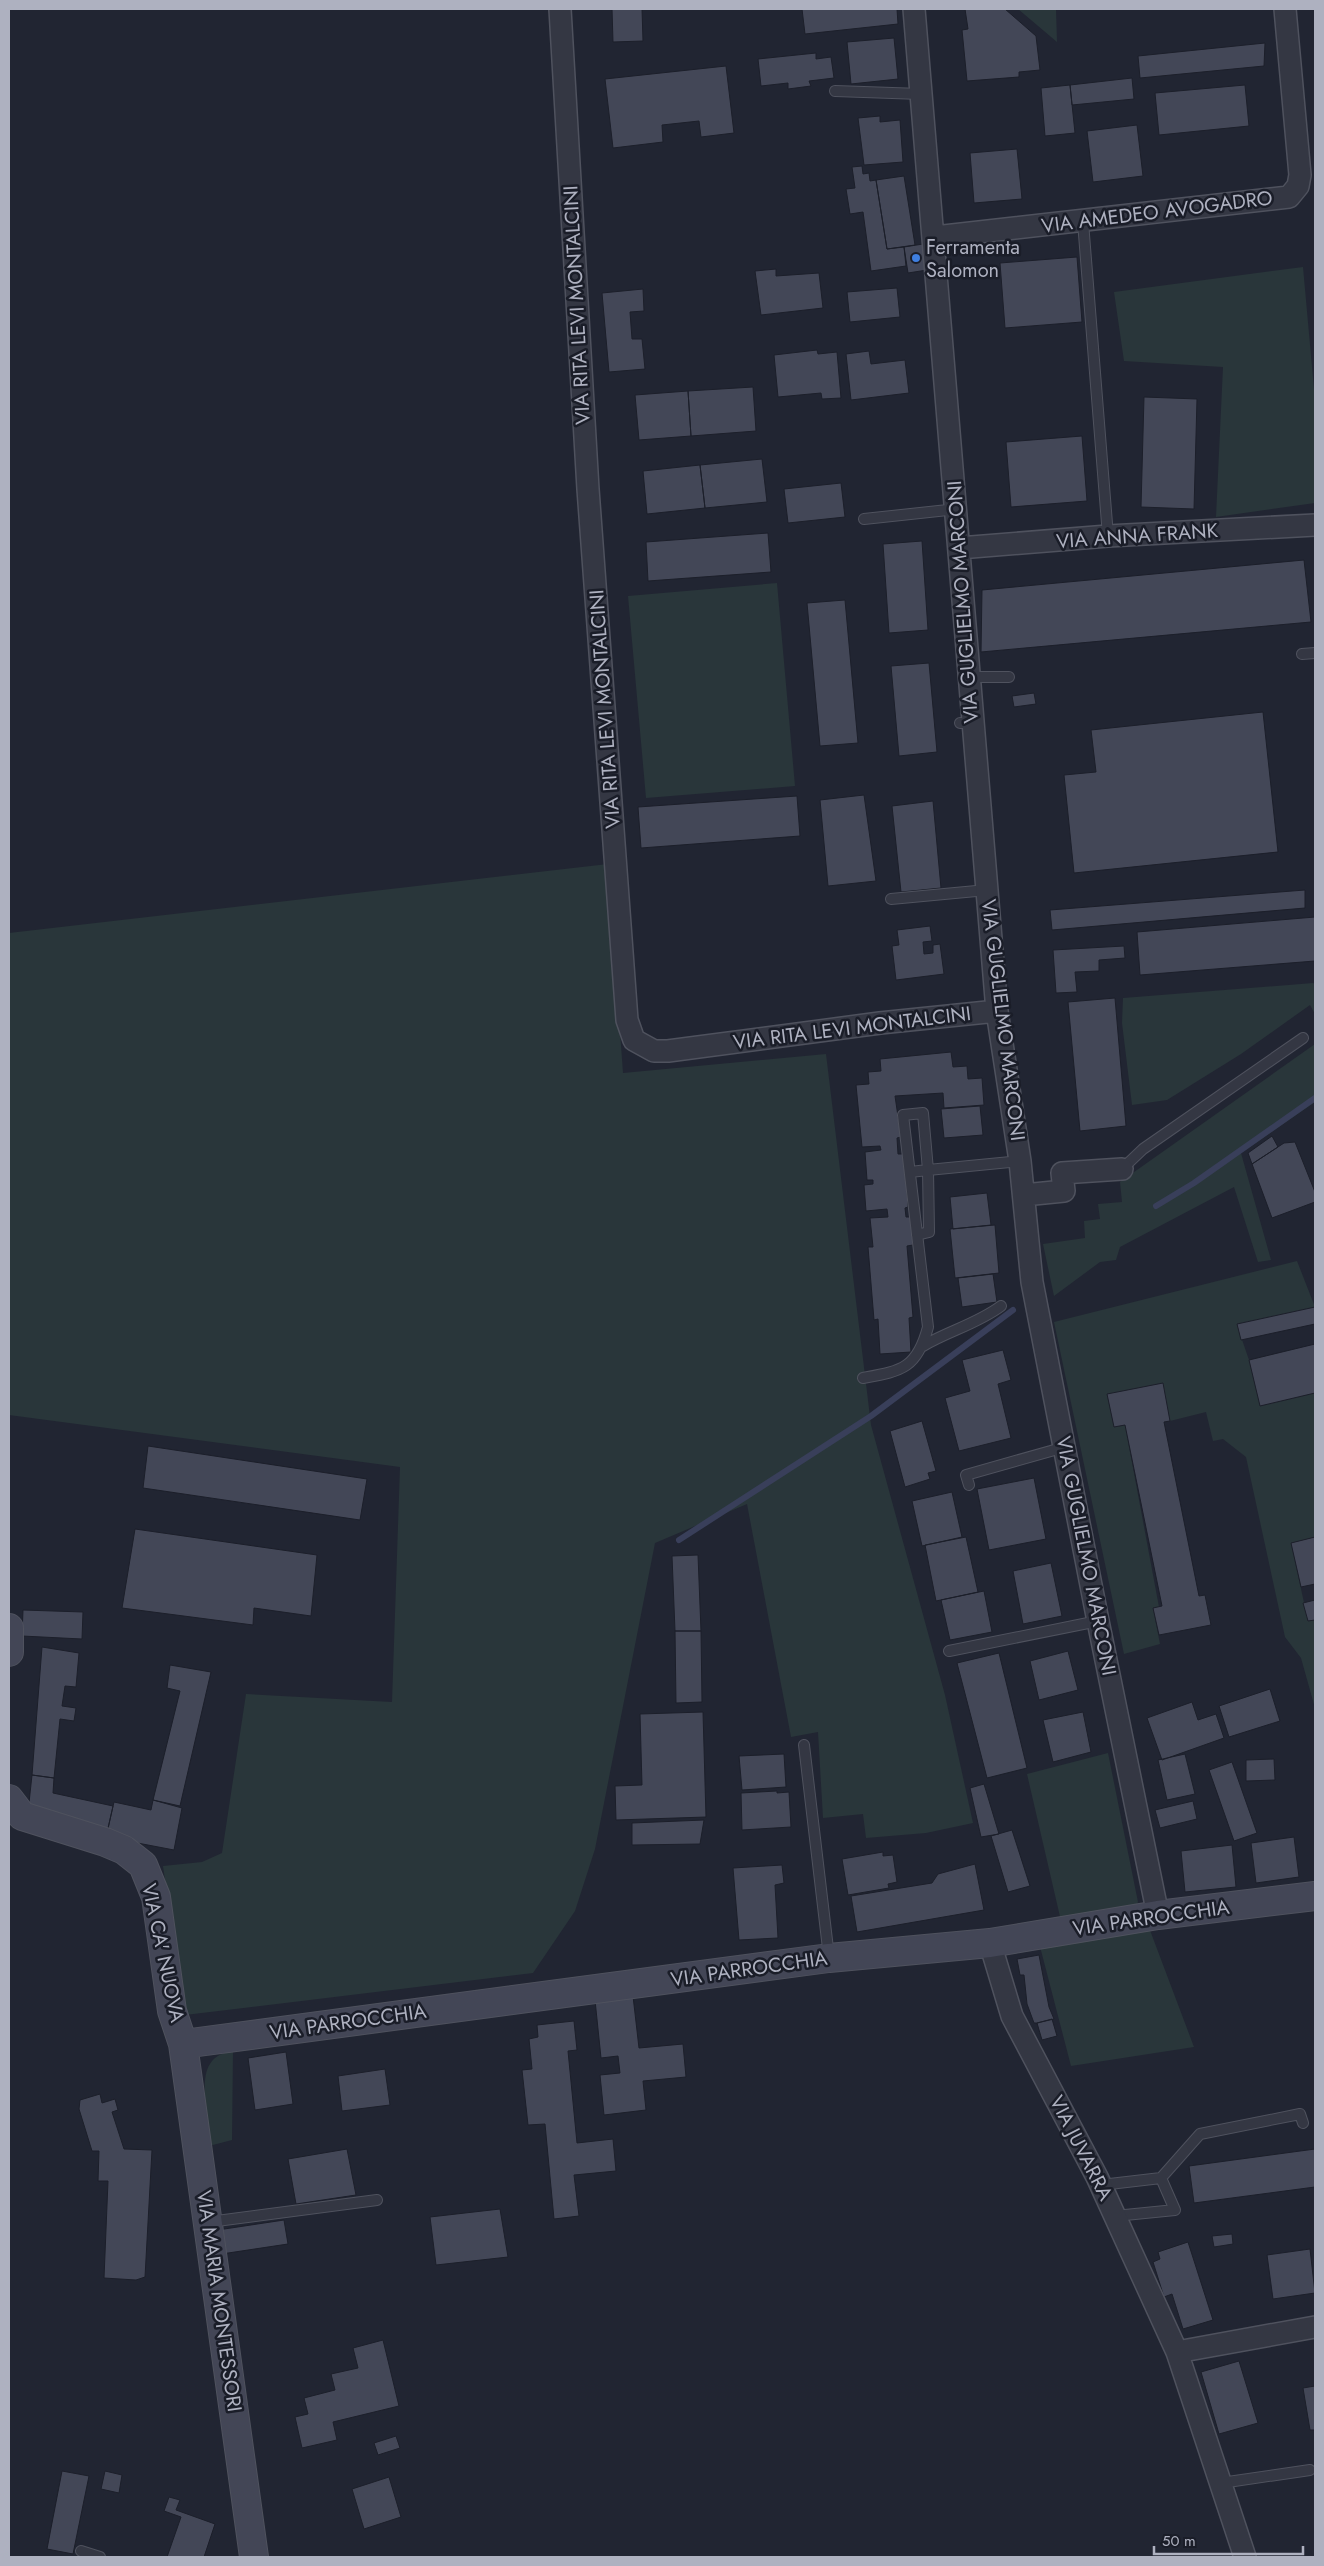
<svg xmlns="http://www.w3.org/2000/svg" width="1324" height="2566" font-family="Jost,sans-serif">
<rect width="100%" height="100%" fill="#212532"/>
<!-- green -->
<path fill="#29363a" d="M1018 9H1056L1057 42Z
M1303 267 1315 400V503L1216 517 1223 367 1124 361 1114 292Z
M777 583 795 786 646 798 628 596Z
M608 864 623 1073 826 1054 871 1425 945 1695 973 1823 926 1833 866 1838 863 1814 823 1818 818 1732 791 1737 747 1504 655 1543 595 1849 575 1911 533 1973 185 2015 163 1866 202 1862 222 1853 246 1694 392 1702 400 1467 9 1415V933Z
M1313 983 1315 984V1014L1310 1005 1241 1054 1167 1100 1132 1105 1122 1023 1123 998Z
M1315 1044V1102L1241 1153 1271 1260 1258 1262 1234 1187 1120 1247 1116 1260 1100 1262 1054 1296 1043 1244 1085 1238 1084 1221 1100 1219 1098 1204 1122 1202 1120 1182Z
M1297 1261 1315 1307 1237 1325 1249 1360 1260 1406 1315 1393V1537L1291 1543 1308 1621 1315 1620V1708L1301 1658 1285 1637 1246 1457 1223 1439 1213 1441 1206 1412 1170 1421 1162 1383 1107 1395 1114 1427 1125 1425 1159 1607 1153 1608 1160 1644 1124 1654 1054 1322Z
M1108 1753 1138 1902 1136 1906 1061 1921 1027 1774Z
M1145 1917 1194 2047 1071 2066 1037 1935Z
M233 2050 232 2140 209 2146C208 2126 199 2079 210 2064 215 2055 224 2053 233 2050Z"/>
<g fill="none" stroke-linecap="round" stroke-linejoin="round">
<!-- stream -->
<path stroke="#393f5a" stroke-width="6" d="M1156 1206 1194 1183 1315 1098
M679 1540 871 1416 1013 1310"/>
</g>
<!-- building -->
<path fill="#434757" stroke="#1c1f2a" d="M612 9H642L643 41 613 42Z
M802 9H897L898 24 805 34Z
M965 9H1005L1036 36 1040 70 1019 72V77L967 81 962 30 968 29Z
M894 38 898 79 851 84 847 42Z
M1265 43 1264 66 1140 78 1138 56Z
M816 53V59L831 57 834 78 809 81 811 86 788 89V83L761 86 758 59Z
M726 66 734 133 701 137 699 121 662 125 663 142 613 148 605 79Z
M1132 78 1134 99 1072 105 1070 85Z
M1070 85 1075 133 1045 136 1041 88Z
M1245 85 1249 126 1159 135 1155 93Z
M880 116V122L900 120 903 162 864 165 858 118Z
M1137 125 1143 176 1093 182 1087 131Z
M1017 149 1022 199 974 203 970 153Z
M862 166 863 174 869 173 870 181 876 180 887 249 904 247 906 266 871 271 863 212 850 214 846 189 855 188 852 167Z
M904 176 915 245 887 249 876 180Z
M923 244 927 270 908 273 904 247Z
M1077 257 1082 322 1005 328 1000 263Z
M776 269V276L819 273 823 308 761 315 755 271Z
M897 288 900 317 850 322 847 292Z
M643 289 644 311 630 312 632 339H642L645 369 609 372 602 293Z
M817 350 818 354 837 352 841 398 822 399 821 393 778 397 774 355Z
M869 351 871 364 905 360 909 393 851 400 846 354Z
M753 387 756 431 691 436 688 391Z
M688 391 691 436 639 440 635 395Z
M1144 397 1197 399 1194 509 1141 507Z
M1082 436 1087 501 1011 507 1006 442Z
M762 459 767 502 705 508 700 465Z
M700 465 705 508 647 514 643 471Z
M841 483 845 517 788 523 784 489Z
M768 533 771 572 648 581 646 542Z
M922 541 928 630 889 633 883 544Z
M1304 560 1311 622 981 652 982 590Z
M845 600 858 743 820 746 807 603Z
M929 663 937 752 899 756 891 666Z
M1034 693 1036 704 1014 707 1012 696Z
M1263 712 1278 852 1074 873 1064 775 1096 772 1091 730Z
M864 795 876 881 828 886 820 800Z
M797 796 800 836 641 848 638 807Z
M933 801 941 888 901 892 892 806Z
M1305 890V908L1052 930 1050 910Z
M1315 917V961L1140 975 1137 932Z
M930 926 932 941 923 942 924 954 933 953V945L940 944 944 974 896 980 892 946 899 945 897 930Z
M1124 946 1125 958 1099 960V971L1075 972 1077 992 1056 993 1053 950Z
M1115 998 1126 1126 1080 1131 1068 1002Z
M951 1052 953 1067 967 1066 968 1079 982 1078 984 1105 944 1108 943 1093 895 1096 901 1137 897 1138 898 1154H905L908 1207 905 1208 906 1217H911L913 1245 907 1246 913 1317 909 1318 911 1352 880 1354 878 1319 874 1320 868 1247H873L870 1218 888 1217 887 1209 866 1211 864 1185 873 1184V1180H867L865 1152 881 1150 880 1146 862 1147 856 1085 869 1084 868 1072 881 1071 880 1059Z
M980 1106 983 1135 944 1138 941 1109Z
M1272 1136 1278 1147 1252 1164 1248 1153Z
M1295 1142 1315 1192V1202L1272 1218 1252 1164 1284 1143Z
M987 1193 991 1225 953 1229 950 1197Z
M995 1225 999 1273 955 1278 950 1229Z
M993 1274 997 1302 962 1307 958 1278Z
M1315 1307V1324L1241 1340 1237 1324Z
M1315 1344V1393L1260 1406 1249 1360Z
M1003 1350 1011 1380 998 1384 1011 1438 959 1451 945 1398 970 1391 962 1360Z
M1163 1383 1170 1421 1164 1422 1199 1596 1205 1595 1211 1625 1159 1635 1153 1608 1162 1606 1125 1425 1114 1427 1107 1394Z
M922 1421 936 1471 928 1473 930 1479 905 1487 890 1431Z
M148 1446 367 1479 360 1520 143 1488Z
M1034 1478 1046 1539 989 1550 977 1489Z
M952 1492 962 1537 922 1546 912 1501Z
M135 1529 317 1555 311 1616 254 1608 253 1625 122 1608Z
M966 1537 978 1592 936 1601 925 1545Z
M1315 1537V1584L1301 1587 1291 1543Z
M698 1555 701 1631H675L672 1556Z
M1051 1563 1062 1616 1023 1624 1013 1571Z
M984 1591 992 1632 950 1640 941 1600Z
M1315 1600V1620L1308 1621 1303 1603Z
M23 1610 83 1612 82 1639 22 1636Z
M675 1631H701L702 1702 676 1703Z
M42 1647 79 1653 76 1687 65 1686 62 1706 76 1708 74 1721 60 1719 54 1778 32 1775Z
M1068 1651 1078 1690 1039 1700 1030 1661Z
M999 1653 1027 1768 987 1778 957 1663Z
M170 1665 211 1672 180 1806 153 1800 180 1691 167 1688Z
M1270 1689 1280 1721 1229 1737 1219 1706Z
M1192 1702 1198 1720 1216 1714 1224 1738 1162 1760 1147 1718Z
M703 1712 706 1817 616 1820 615 1786 642 1785 640 1714Z
M1083 1712 1091 1752 1053 1762 1043 1720Z
M784 1754 786 1787 742 1790 739 1756Z
M1185 1754 1195 1794 1167 1800 1158 1760Z
M1274 1759 1275 1780 1246 1781V1760Z
M1232 1762 1257 1833 1234 1841 1209 1770Z
M32 1775 54 1778 53 1793 113 1806 107 1833 28 1812Z
M984 1784 999 1834 981 1837 970 1788Z
M777 1791V1793L789 1792 791 1827 742 1830 741 1793Z
M153 1800 182 1808 174 1850 106 1837 114 1802 151 1810Z
M1193 1801 1197 1819 1160 1828 1155 1810Z
M704 1820 700 1844 632 1845V1823Z
M1012 1830 1030 1886 1008 1892 991 1836Z
M1294 1837 1299 1877 1256 1883 1251 1843Z
M1232 1845 1236 1887 1185 1892 1181 1851Z
M883 1852V1856L893 1855 897 1882 888 1884 889 1888 848 1895 842 1859Z
M975 1864 984 1910 857 1932 851 1896 932 1883 938 1874Z
M782 1865 784 1883 775 1885 778 1938 739 1940 733 1868Z
M1039 1955 1049 2007 1054 2019 1037 2023H1034L1027 2004 1024 1975H1020L1017 1959Z
M633 1996 639 2048 683 2044 686 2077 643 2081 646 2110 604 2115 600 2075 620 2073 618 2056 601 2058 595 2000Z
M1052 2019 1057 2036 1042 2040 1037 2023Z
M574 2021 577 2050 568 2051 577 2143 613 2139 616 2171 574 2175 579 2216 554 2219 545 2124 528 2125 522 2070 532 2069 529 2039 538 2037 537 2025Z
M286 2052 293 2104 255 2110 248 2058Z
M385 2069 390 2105 342 2111 338 2076Z
M100 2094 102 2103 115 2099 118 2110 112 2112 124 2149 152 2150 145 2277 136 2280 104 2278 108 2181H98L99 2151H92L79 2109 80 2100Z
M347 2149 356 2195 296 2204 288 2159Z
M1315 2149V2187L1194 2203 1189 2166Z
M500 2209 508 2257 436 2265 430 2217Z
M284 2220 288 2244 215 2255 211 2231Z
M1232 2234 1233 2244 1214 2247 1212 2236Z
M1188 2242 1213 2320 1183 2329 1172 2294 1164 2297 1153 2262 1160 2259 1158 2252Z
M1310 2249 1315 2293 1273 2299 1267 2255Z
M383 2340 399 2406 333 2422 337 2440 302 2448 295 2417 308 2414 304 2398 335 2390 331 2374 358 2368 353 2348Z
M1239 2361 1258 2423 1219 2434 1201 2372Z
M1315 2386V2430H1310L1303 2388Z
M396 2436 400 2448 378 2455 374 2443Z
M62 2471 89 2476 73 2554 47 2549Z
M105 2471 122 2475 119 2493 101 2489Z
M389 2477 401 2517 364 2529 352 2489Z
M169 2497 180 2500 176 2510 215 2524 204 2557H167L181 2517 164 2511Z"/>
<g fill="none" stroke-linecap="round" stroke-linejoin="round">
<defs>
<path id="lane" d="M835 91 921 94
M1083 222 1108 536
M864 519 957 509
M1302 654 1315 653
M968 677H1009
M960 723H972
M891 899 987 890
M1122 1169 1143 1149 1303 1038
M910 1172 928 1170 929 1232 917 1235
M923 1346C948 1331 977 1324 1001 1306
M863 1378C901 1371 917 1369 928 1327L903 1115 923 1113 928 1170 1020 1161
M969 1485 966 1475 1065 1447
M949 1651 1098 1621
M804 1745 829 1957
M1101 2185 1161 2178 1200 2134 1300 2114 1303 2123
M1115 2216 1175 2210 1161 2178
M209 2222 377 2200
M1221 2483 1310 2470
M81 2551 100 2557"/>
<path id="street" d="M560 9 588 489 627 1020 634 1040 654 1051H668L880 1023 997 1011
M914 9 997 1011 1020 1161 1032 1282 1098 1621 1158 1915
M935 237 1289 197 1298 186 1300 175 1285 9
M959 548 1108 536 1315 525
M1024 1195 1064 1191 1062 1173 1122 1169
M990 1943 1012 2016 1097 2177 1177 2352 1245 2557
M1177 2352 1315 2327"/>
<path id="secondary" d="M9 1628V1652
M9 1799 22 1816 105 1842 124 1850 143 1865 156 1897 172 2011 183 2044 254 2557
M183 2044 829 1958 990 1943 1158 1915 1315 1896"/>
</defs>
<!-- lane casing -->
<use href="#lane" stroke="#4f525e" stroke-width="12"/>
<!-- street casing -->
<use href="#street" stroke="#4f525e" stroke-width="24"/>
<!-- secondary casing -->
<use href="#secondary" stroke="#4f525e" stroke-width="30"/>
<!-- lane -->
<use href="#lane" stroke="#343743" stroke-width="10"/>
<!-- street -->
<use href="#street" stroke="#343743" stroke-width="21"/>
<!-- secondary -->
<use href="#secondary" stroke="#434656" stroke-width="28"/>
</g>
<!-- markers -->
<circle fill="#3f7fe0" stroke="#1a1d28" stroke-width="2" cx="916" cy="258" r="5"/>
<g text-anchor="middle" dominant-baseline="central" stroke-width="5" stroke-linejoin="round" paint-order="stroke">
<!-- street labels -->
<g font-size="20" fill="#aeb1c0" stroke="#1a1d28">
<text transform="translate(1157 212) rotate(-7)">VIA AMEDEO AVOGADRO</text>
<text transform="translate(577 305) rotate(-93)">VIA RITA LEVI MONTALCINI</text>
<text transform="translate(1137 536) rotate(-4)">VIA ANNA FRANK</text>
<text transform="translate(963 602) rotate(-94)">VIA GUGLIELMO MARCONI</text>
<text transform="translate(605 709) rotate(-94)">VIA RITA LEVI MONTALCINI</text>
<text transform="translate(1003 1020) rotate(83)">VIA GUGLIELMO MARCONI</text>
<text transform="translate(852 1028) rotate(-7)">VIA RITA LEVI MONTALCINI</text>
<text transform="translate(1086 1556) rotate(79)">VIA GUGLIELMO MARCONI</text>
<text transform="translate(1151 1918) rotate(-8)">VIA PARROCCHIA</text>
<text transform="translate(163 1953) rotate(78)">VIA CA' NUOVA</text>
<text transform="translate(749 1969) rotate(-8)">VIA PARROCCHIA</text>
<text transform="translate(348 2022) rotate(-8)">VIA PARROCCHIA</text>
<text transform="translate(1081 2148) rotate(63)">VIA JUVARRA</text>
<text transform="translate(219 2301) rotate(82)">VIA MARIA MONTESSORI</text>
</g>
<!-- poi labels -->
<g font-size="20" fill="#aeb1c0" stroke="#1a1d28" text-anchor="start">
<text x="926" y="247">Ferramenta<tspan x="926" dy="23">Salomon</tspan></text>
</g>
</g>
<!-- border -->
<rect width="1324" height="2566" fill="none" stroke="#aeb1c0" stroke-width="20"/>
<!-- scale -->
<path d="M1154 2546v8h149v-8" fill="none" stroke="#aeb1c0" stroke-width="2.5"/>
<text x="1162" y="2546" font-size="15" fill="#aeb1c0" stroke="#1a1d28" stroke-width="4" paint-order="stroke">50 m</text>
</svg>
